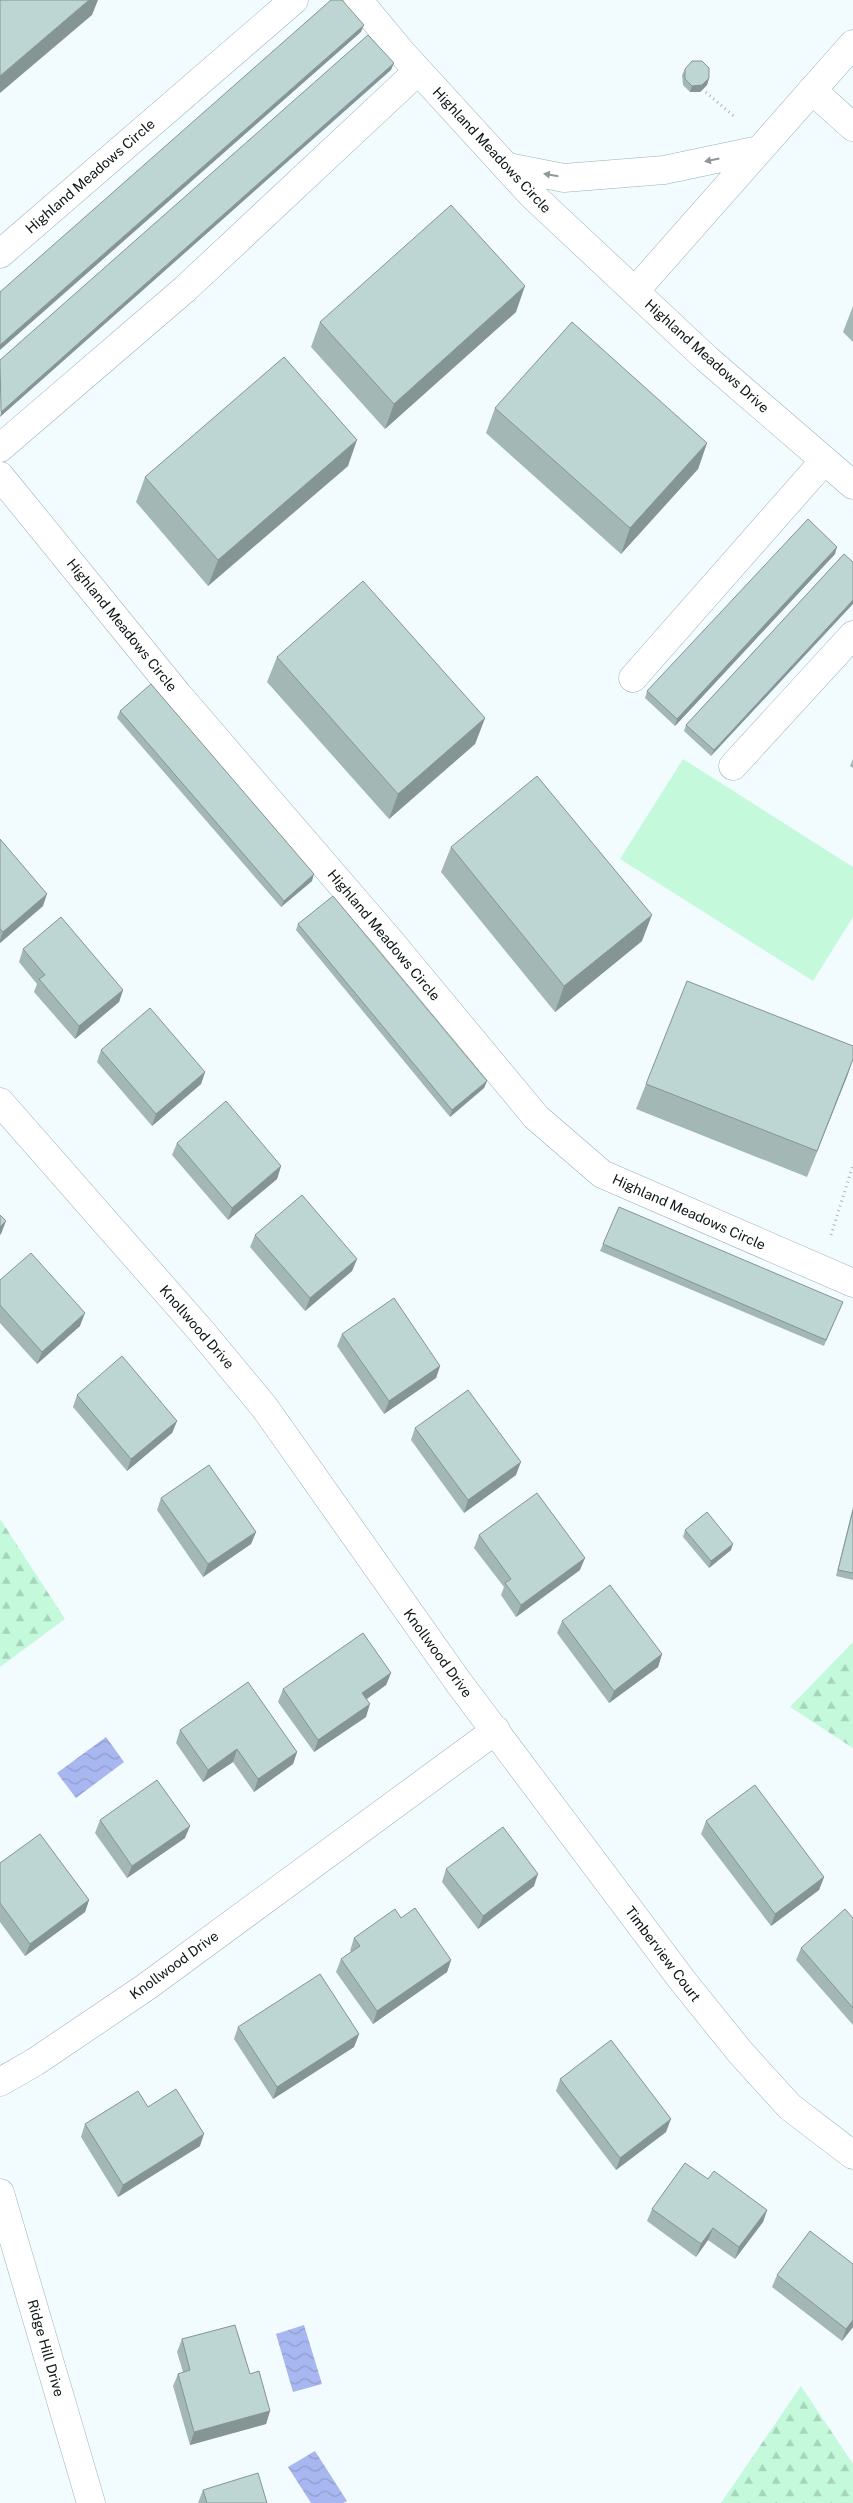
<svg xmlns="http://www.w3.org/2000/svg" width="853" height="2503" font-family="'Public Sans',sans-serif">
<defs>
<pattern id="forest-firs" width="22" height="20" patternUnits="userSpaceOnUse" patternTransform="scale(1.25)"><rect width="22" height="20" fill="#c4f9dc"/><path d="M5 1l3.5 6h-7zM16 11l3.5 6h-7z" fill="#a7d5bc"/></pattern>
<pattern id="water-waves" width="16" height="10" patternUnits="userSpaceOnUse" patternTransform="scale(1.25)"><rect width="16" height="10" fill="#a8b7f0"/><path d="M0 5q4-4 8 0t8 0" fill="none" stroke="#8f9dcd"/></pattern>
</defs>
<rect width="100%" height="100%" fill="#f2fbfe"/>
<!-- forest -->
<path fill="url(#forest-firs)" d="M0 1519 65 1619 0 1667Z
M853 1642V1748L790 1707Z
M801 2386 853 2464V2503H721Z"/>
<!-- garden -->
<path fill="#c4f9dc" d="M683 759 853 867V917L813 981 620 859Z"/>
<!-- water -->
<path fill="url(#water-waves)" d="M106 1737 124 1762 76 1798 57 1773Z
M304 2325 322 2384 293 2392 276 2334Z
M315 2451 347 2501 343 2503H311L288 2467Z"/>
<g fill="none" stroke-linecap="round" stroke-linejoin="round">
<defs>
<path id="minor" d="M358 0 402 53 532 195 707 359 853 485
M812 90 853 127
M508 167 564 178 664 170 759 150
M0 254 294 0
M635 291 853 44
M0 448 185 289 418 71
M0 476 179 696 390 941 536 1117 602 1174 853 1283
M633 678 824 461
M733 766 853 635
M0 1102 202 1332 265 1408 459 1683 682 1980 740 2052 790 2107 853 2155
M0 2082 35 2062 146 1987 496 1730
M0 2193 91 2503"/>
</defs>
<!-- minor casing -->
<use href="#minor" stroke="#9bb1b7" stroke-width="29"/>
<!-- path -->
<path stroke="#abb4b6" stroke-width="3" stroke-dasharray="1 4" stroke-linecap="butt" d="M702 89 736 118
M831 1235 853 1165"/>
<!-- minor -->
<use href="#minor" stroke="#fff" stroke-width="28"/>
</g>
<!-- wall -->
<path fill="#a3b7b5" d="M685 69 709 78 707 85 700 92H690L683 85 682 75Z
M853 306V342L843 332Z
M516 312 385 429 311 347 320 322Z
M495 408 707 443 698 469 621 554 486 433Z
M348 466 208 586 136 502 145 477Z
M835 554 675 726 645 698 647 691Z
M844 554 711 756 684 731 686 725Z
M277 657 485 718 475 744 389 819 267 682Z
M120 711 312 881 281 907 117 718Z
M853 759V768L850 766Z
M0 839 43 906 0 943Z
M451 847 642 941 555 1012 441 872Z
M298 924 487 1081 484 1088 450 1117 296 930Z
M23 949 123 990 119 1002 75 1039 34 992 37 984 19 962Z
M101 1050 205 1072 201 1084 152 1126 97 1062Z
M848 1074 807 1177 636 1109 646 1084Z
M177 1143 281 1166 277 1179 228 1220 172 1155Z
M255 1235 357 1259 352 1271 305 1311 250 1247Z
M603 1244 843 1302 824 1346 600 1251Z
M0 1280 80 1326 37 1364 0 1323Z
M342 1334 440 1366 436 1378 384 1414 337 1346Z
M77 1395 177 1421 172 1433 127 1471 73 1407Z
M415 1428 516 1475 464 1513 411 1440Z
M161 1498 256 1532 251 1544 203 1577 157 1510Z
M853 1507V1580L836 1576Z
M685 1530 731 1550 709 1568 683 1537Z
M479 1535 580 1570 516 1617 501 1595 504 1587 474 1548Z
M562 1621 662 1654 658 1667 609 1703 557 1633Z
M391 1673 386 1685 367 1699 366 1717 314 1752 278 1702 283 1689Z
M180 1730 297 1752 293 1764 254 1792 233 1762 203 1782 176 1743Z
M100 1820 185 1838 127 1878 95 1833Z
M706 1821 824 1877 819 1890 771 1926 701 1834Z
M0 1863 89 1900 85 1912 25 1956 0 1922Z
M446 1869 534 1886 478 1929 442 1882Z
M401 1918 451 1960 447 1972 373 2024 336 1972 341 1959 351 1952 350 1951 354 1938Z
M853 1918V2025L796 1960 801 1948Z
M238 2027 359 2034 354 2047 273 2099 234 2039Z
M560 2079 666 2132 616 2170 556 2091Z
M148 2107 200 2146 118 2197 81 2137 85 2124Z
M708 2179 767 2210 763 2222 735 2259 708 2240 696 2257 647 2221 652 2209Z
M777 2275 853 2327 842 2341 772 2287Z
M182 2339 250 2374 270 2411 266 2424 190 2445 173 2386 178 2374 183 2372 177 2352Z
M203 2490 267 2503H198Z"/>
<!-- shaded-wall -->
<path fill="#849594" d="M89 0H98L92 15 0 93V76Z
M364 25 361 32 0 350V345Z
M394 63 391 70 0 417 1 412Z
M709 78 707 85 700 92H690L692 86Z
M525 286 516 312 385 429 394 404Z
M357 440 348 466 208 586 218 560Z
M707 443 698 469 621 554 630 528Z
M837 547 835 554 675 726 677 719Z
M853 600V604L711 756 714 750Z
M485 718 475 744 389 819 398 794Z
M314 874 312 881 281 907 284 901Z
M47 894 43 906 0 943V940L3 932Z
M652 915 642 941 555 1012 564 986Z
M123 990 119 1002 75 1039 79 1026Z
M853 1059 848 1074 807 1177 817 1151Z
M205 1072 201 1084 152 1126 156 1114Z
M487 1081 484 1088 450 1117 452 1110Z
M281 1166 277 1179 228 1220 232 1208Z
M6 1221 1 1234 0 1235V1227Z
M357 1259 352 1271 305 1311 310 1298Z
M85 1313 80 1326 37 1364 42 1352Z
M440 1366 436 1378 384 1414 389 1401Z
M177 1421 172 1433 127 1471 131 1459Z
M521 1462 516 1475 464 1513 468 1500Z
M256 1532 251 1544 203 1577 208 1564Z
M733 1544 731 1550 709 1568 711 1561Z
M585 1558 580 1570 516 1617 521 1605Z
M662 1654 658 1667 609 1703 614 1691Z
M391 1673 386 1685 358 1705 362 1693Z
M370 1704 366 1717 314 1752 318 1740Z
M237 1749 233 1762 203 1782 208 1770Z
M297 1752 293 1764 254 1792 258 1779Z
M190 1826 185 1838 127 1878 132 1866Z
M538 1874 534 1886 478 1929 483 1916Z
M824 1877 819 1890 771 1926 775 1914Z
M89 1900 85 1912 25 1956 30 1944Z
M451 1960 447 1972 373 2024 377 2011Z
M359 2034 354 2047 273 2099 277 2087Z
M671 2119 666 2132 616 2170 620 2158Z
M204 2134 200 2146 118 2197 123 2185Z
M767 2210 763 2222 735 2259 739 2247Z
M713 2228 708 2240 696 2257 701 2244Z
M853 2320V2327L842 2341 846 2329Z
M270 2411 266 2424 190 2445 194 2432Z"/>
<!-- building -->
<path fill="#bdd5d3" stroke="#849594" d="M0 0H89L0 76Z
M331 0H342L364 25 0 345V292Z
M368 35 394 63 1 412 0 360Z
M692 61H702L709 68V78L702 85 692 86 685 79V69Z
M451 205 525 286 394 404 320 322Z
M572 322 707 443 630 528 495 408Z
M284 357 357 440 218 560 145 477Z
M808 519 837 547 677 719 647 691Z
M844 554 853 562V600L714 750 686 725Z
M363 581 485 718 398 794 277 657Z
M151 684 314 874 284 901 120 711Z
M537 776 652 915 564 986 451 847Z
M0 839 47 894 3 932 0 929Z
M333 896 487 1081 452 1110 298 924Z
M61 917 123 990 79 1026 39 979 45 975 23 949Z
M687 981 853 1046V1059L817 1151 646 1084Z
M150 1008 205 1072 156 1114 101 1050Z
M226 1101 281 1166 232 1208 177 1143Z
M302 1195 357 1259 310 1298 255 1235Z
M619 1207 843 1302 826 1340 603 1244Z
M0 1215 6 1221 0 1227Z
M31 1253 85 1313 42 1352 0 1305V1280Z
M394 1298 440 1366 389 1401 342 1334Z
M122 1356 177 1421 131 1459 77 1395Z
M468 1390 521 1462 468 1500 415 1428Z
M209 1465 256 1532 208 1564 161 1498Z
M537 1493 585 1558 521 1605 505 1583 511 1579 479 1535Z
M853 1510V1573L838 1570Z
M707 1512 733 1544 711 1561 685 1530Z
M610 1585 662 1654 614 1691 562 1621Z
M363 1633 391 1673 362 1693 370 1704 318 1740 283 1689Z
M248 1682 297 1752 258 1779 237 1749 208 1770 180 1730Z
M157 1780 190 1826 132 1866 100 1820Z
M755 1785 824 1877 775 1914 706 1821Z
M503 1827 538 1874 483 1916 446 1869Z
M40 1834 89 1900 30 1944 0 1903V1863Z
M415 1908 451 1960 377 2011 341 1959 360 1946 354 1938 395 1909 401 1918Z
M845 1909 853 1918V2008L801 1948Z
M320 1974 359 2034 277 2087 238 2027Z
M611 2040 671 2119 620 2158 560 2079Z
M176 2089 204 2134 123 2185 85 2124 138 2091 148 2107Z
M685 2163 708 2179 714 2171 767 2210 739 2247 713 2228 701 2244 652 2209Z
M810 2231 853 2264V2320L846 2329 777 2275Z
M235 2325 250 2374 259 2371 270 2411 194 2432 178 2374 190 2370 182 2339Z
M258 2473 267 2503H207L203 2490Z"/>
<!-- one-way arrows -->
<defs><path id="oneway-solid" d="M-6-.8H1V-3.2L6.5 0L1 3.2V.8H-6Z" transform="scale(1.25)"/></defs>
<g fill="#939697">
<use href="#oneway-solid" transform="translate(712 160) rotate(168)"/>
<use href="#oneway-solid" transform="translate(551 175) rotate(-170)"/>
</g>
<g text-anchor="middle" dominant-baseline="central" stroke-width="4" stroke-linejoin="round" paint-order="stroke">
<!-- street labels -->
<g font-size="14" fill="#0e1618" stroke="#fff">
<text transform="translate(492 150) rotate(47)">Highland Meadows Circle</text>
<text transform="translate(90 176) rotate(-41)">Highland Meadows Circle</text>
<text transform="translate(707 356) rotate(42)">Highland Meadows Drive</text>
<text transform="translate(122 625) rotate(51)">Highland Meadows Circle</text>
<text transform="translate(384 935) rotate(50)">Highland Meadows Circle</text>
<text transform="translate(689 1212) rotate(24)">Highland Meadows Circle</text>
<text transform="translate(197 1327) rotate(49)">Knollwood Drive</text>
<text transform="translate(438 1653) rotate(54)">Knollwood Drive</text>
<text transform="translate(663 1954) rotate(53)">Timberview Court</text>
<text transform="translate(174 1965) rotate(-36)">Knollwood Drive</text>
<text transform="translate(46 2348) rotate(74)">Ridge Hill Drive</text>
</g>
</g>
</svg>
